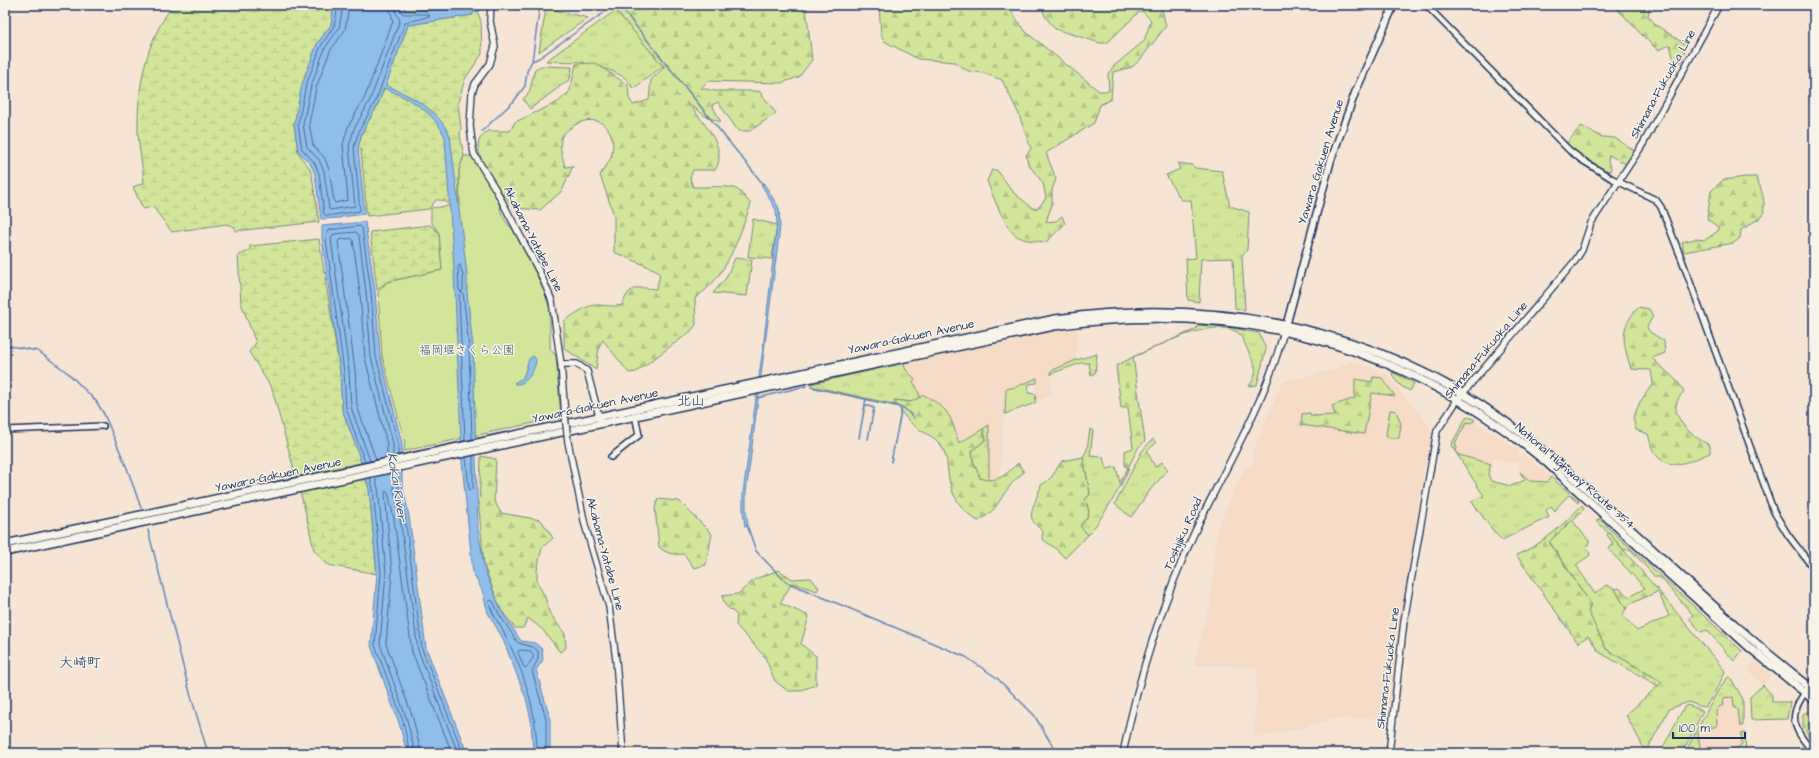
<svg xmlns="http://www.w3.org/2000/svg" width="1819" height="758" font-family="'Architects Daughter','Klee One',sans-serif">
<defs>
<pattern id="grass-tufts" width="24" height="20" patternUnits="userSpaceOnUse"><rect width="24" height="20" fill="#d2e59a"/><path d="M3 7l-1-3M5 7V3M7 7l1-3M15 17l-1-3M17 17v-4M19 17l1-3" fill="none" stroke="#b4c587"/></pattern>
<pattern id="forest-firs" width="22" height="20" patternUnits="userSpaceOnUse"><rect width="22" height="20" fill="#d2e59a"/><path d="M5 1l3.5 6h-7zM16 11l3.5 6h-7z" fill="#b4c587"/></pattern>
<pattern id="wetland-marsh" width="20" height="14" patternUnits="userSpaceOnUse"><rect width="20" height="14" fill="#d2e59a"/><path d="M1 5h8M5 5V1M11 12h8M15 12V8" fill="none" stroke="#b4c587"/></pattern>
</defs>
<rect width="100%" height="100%" fill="#f6e5d4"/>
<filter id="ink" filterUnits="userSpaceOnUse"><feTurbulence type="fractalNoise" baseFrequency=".025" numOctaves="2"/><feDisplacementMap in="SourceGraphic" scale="8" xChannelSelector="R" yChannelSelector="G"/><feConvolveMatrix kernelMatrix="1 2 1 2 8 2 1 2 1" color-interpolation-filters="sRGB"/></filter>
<g filter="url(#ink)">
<!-- built -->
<path fill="#f6dbc6" d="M1078 329 1076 360 1051 371 1050 395 1035 402 1037 378 1016 387 1006 389 999 480 989 481V426L959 443 956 433 936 402 925 395 920 397 916 386 913 382 915 379 906 370 903 363 1057 331Z
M1353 361 1386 374 1429 426 1433 434 1423 475 1413 550 1400 623 1391 701 1388 703 1386 718 1331 719 1299 729 1254 738 1257 667 1195 665 1194 661 1210 605 1217 528 1244 470 1253 465V451L1282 382 1332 370Z
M1467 416 1518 450 1519 459 1523 454 1551 477 1547 482 1530 481 1520 473 1519 462 1505 463 1494 458 1490 467 1460 459 1451 445Z
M1755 661 1772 675 1763 685 1748 669Z
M1728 677H1730L1743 699V726L1746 750 1735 753H1685L1717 692Z"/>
<!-- grass -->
<path fill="url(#grass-tufts)" stroke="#768a7c" d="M546 8 588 18 539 52Z
M616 10 663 66 633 89C631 85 628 80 625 78 617 73 602 65 594 70L583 62 546 61Z
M541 66 572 67 570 79 530 109 523 99 529 93 535 69Z
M1177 163 1192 165 1195 168 1222 171 1230 206 1249 212 1247 250 1242 256 1245 310 1235 308 1233 258 1201 259 1199 302 1188 300 1186 259 1196 258 1191 200H1181L1166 175 1180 169Z
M753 219 777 225 772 259 748 257Z
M735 258 752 260 747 296 713 293 726 278Z
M1198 325 1227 327 1259 333 1266 349 1257 385 1249 386C1259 373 1256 366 1249 353 1246 347 1242 335 1237 332 1211 317 1158 347 1133 357L1196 329Z
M1097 354 1095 373 1091 375 1089 363H1081L1053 373 1051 375V371L1076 360Z
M903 363 906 370 915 379 913 382 916 386 920 397 912 402 894 400 897 405 811 386V384Z
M1392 372 1414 383 1410 391C1402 388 1393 380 1392 372Z
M1390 410 1396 411 1401 424 1399 438H1389L1386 435Z
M1467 416 1475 420 1471 423 1467 422 1455 443 1457 448 1456 450 1459 455 1491 464 1488 474 1491 481 1511 486 1525 480 1520 472 1530 481 1547 482 1551 477 1579 501 1578 503 1569 495 1559 505 1555 511 1551 506 1546 510 1549 517 1502 540 1495 533 1471 501 1484 496 1451 445Z
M989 425V481L980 478 973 461 972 451 986 439 983 429Z
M1090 429 1093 431 1090 456 1103 457 1106 469 1116 467 1120 483 1128 468 1129 469C1118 492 1104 516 1088 535L1080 526C1090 514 1091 514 1085 500L1090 494 1083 457 1087 450Z
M1153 439 1156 443 1147 451 1155 467 1162 462 1168 470 1151 489 1131 517 1115 504 1142 451Z
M1599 519 1742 651 1734 661 1707 630 1701 632 1689 618 1693 615 1660 577H1655L1630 549 1624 550 1596 520Z
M1572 520 1589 541V544L1586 547 1590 553 1589 556 1576 565 1595 594 1606 585 1615 589 1626 609 1622 615 1637 631 1669 616 1660 596 1662 595 1725 671C1721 684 1712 694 1706 707L1699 706 1689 702 1669 709 1646 752 1626 715 1662 682 1606 649 1587 611 1591 604 1549 541Z
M1728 677H1730L1743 699V726H1740L1738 709 1734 706 1733 697 1723 698 1724 706H1720L1716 711 1717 724 1715 727 1702 728 1698 733 1700 748 1696 753H1685L1717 692Z
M1763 685 1772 695V702H1790L1787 719 1751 720 1750 697Z
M1688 705 1703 711 1682 753H1672L1673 750H1669L1666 753H1660L1684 707Z
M1814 709V732L1809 737 1803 725V714Z
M1745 733 1746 753H1717L1720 751 1738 748 1742 743 1741 734Z"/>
<!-- forest -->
<path fill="url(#forest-firs)" stroke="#768a7c" d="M611 5H838L806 8 812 60 799 77 781 83 708 81 701 88 715 91H759L776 113 750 131H738L718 102 712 105 721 122 705 116 688 103C700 119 730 149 715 170H693L690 178 693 187C704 188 730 184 738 190 743 194 747 200 751 204 738 239 727 277 695 298L696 325 690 332 636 372 629 373 603 340 599 346 596 370 564 348V321C572 316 581 309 590 306 600 303 611 308 622 305 630 285 636 287 656 289L660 275 656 270 614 252V215L600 175C603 170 609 163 611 157 619 130 599 110 573 126 568 130 562 133 561 139 559 148 563 158 565 167L573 166 562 191 540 210 514 208C503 194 473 159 479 141 480 137 484 134 487 131H510L515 122 558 102 570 91 576 64 595 63 628 85 629 98 633 105 649 100 651 80 664 67Z
M879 5H1006L1026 32 1099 91H1109L1108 74 1114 66 1144 41 1151 20 1142 11 1138 13 1107 43H1100L1055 29 1045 16 1041 5H1158L1162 10 1166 26 1140 60 1132 67 1113 72 1111 99 1100 105 1094 123 1046 153 1056 179 1052 190V204L1046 222 1056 221 1062 216 1065 224 1046 242C1036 241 1024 241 1015 235 1005 227 992 194 987 181L992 170H997L1014 193 1034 209 1039 207 1046 198 1043 183 1028 164 1026 155 1031 149 1018 112 1002 80 983 73 968 71 955 62 918 59 884 41 881 34Z
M1613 5H1645L1649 10 1648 16 1656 25 1686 45 1682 61 1675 64 1670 45 1658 50C1641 36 1629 20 1613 5Z
M1581 126 1602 137 1615 138 1635 151 1626 164 1609 155 1608 162 1611 167 1610 171 1599 169 1566 144Z
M1746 177H1756C1762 191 1766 200 1763 216L1741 230 1740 238 1734 243 1684 252 1682 242 1695 239 1705 240 1718 231V227L1707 219 1711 191 1723 180Z
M1639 307 1649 309 1653 316 1647 327 1650 332 1664 341 1665 353 1652 358 1677 381 1684 391C1681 395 1677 400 1676 405 1674 422 1696 439 1710 445V453C1693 460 1668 474 1654 452 1651 448 1650 440 1648 434L1636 430 1633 418 1640 402 1653 383 1651 370 1631 369C1623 343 1618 328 1639 307Z
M1133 357 1145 441 1138 448 1128 468 1125 466V451L1133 448 1128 408H1121L1116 366Z
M1373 377 1382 378 1395 396 1372 393 1364 434 1301 425 1302 414 1310 413 1311 416 1335 415 1332 406 1355 398V379L1372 382Z
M924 395C951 410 950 416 959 443L983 429 986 439 972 451 973 461 980 478C998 484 1006 474 1018 463L1024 472C1019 477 1013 481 1010 486 997 502 998 510 978 521 963 512 952 497 949 479 947 469 948 458 943 449 937 437 927 435 917 428 908 422 899 409 894 400L911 402Z
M481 456 496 459 494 500 501 513 541 520 553 538 542 548 537 570V582L545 597 549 612 565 634 566 648 560 652 542 629 528 618 523 628H515L501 610 484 566 479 509Z
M1083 457 1090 494 1085 500C1091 515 1090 514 1080 526L1088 535 1065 558 1055 548 1042 539 1043 532C1040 528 1033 523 1032 519 1029 511 1039 494 1041 485 1055 477 1053 473 1062 461Z
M658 499 679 501 712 534 706 565 694 568 684 554C674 555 667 554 659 547L655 508Z
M1582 505 1584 509 1549 542 1591 604 1588 611 1606 649 1662 682 1658 686 1599 652 1588 636 1578 643 1516 555C1542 545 1563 525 1582 505Z
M1609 533 1662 595 1660 596 1657 592 1630 604 1626 609 1615 589 1619 588 1629 597 1645 588 1608 549 1613 543 1607 535Z
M779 570 792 579 811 578 819 588 817 591 792 583 780 603 809 616 801 644 816 656V685L798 691H788L775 681 765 657 736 625 737 615 725 605 722 596 738 594 755 579Z"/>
<!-- wetland -->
<path fill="url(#wetland-marsh)" stroke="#768a7c" d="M173 5H331L333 11 331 25 317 44 294 124 298 151 302 159 309 167 312 175 319 222 235 231V227L226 224 172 232 153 207 143 209 133 187 144 183C143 167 139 150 138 134 137 87 145 43 173 5Z
M404 5H482L479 6V8L405 11Z
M477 11 481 21 482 54 465 79 458 103 461 128 460 136 464 156 459 170V206L450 207C446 200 443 200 436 200L429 209 367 216 361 150 358 148 362 133 378 104 408 25 472 15 473 12Z
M430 225 439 233 442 270 387 282 377 290 370 232Z
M319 239 340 372 342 409 357 449 369 489 377 574 328 565 314 550 305 510 272 389 249 352 256 343 241 303 238 256 250 250V246Z"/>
<!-- green -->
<path fill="#d2e59a" stroke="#768a7c" d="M464 156H473L498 199 502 215 509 226H511L542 285 550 309V348L556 356 561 417 404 451 405 443 382 356 378 292 387 282 442 270 439 233 431 222V208L460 205 459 170Z
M1037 378V383L1029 384 1028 393 1036 394 1035 403 1005 414 1006 389 1016 387Z"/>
<!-- water -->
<path fill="#90beea" stroke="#6185b2" d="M331 5H404L405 11 479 8 480 11 473 12V15L408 25 386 85C414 98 436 107 450 136L467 274V292L473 347 478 529 485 571 502 612 521 641 535 643 542 649 543 660 536 670 550 718V753H533L531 720 526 698 502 637 488 613 482 590 473 573 462 463 454 269 445 138C436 112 408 98 384 88L378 104 362 133 358 148 365 214 341 217V218L321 219 315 174 311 165 298 151 294 124 302 84 317 44 331 25 333 11Z
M763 182 779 208 780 227 746 493V511L748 526 745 527 743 511V493L764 340 777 224 776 210 761 184Z
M365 222 375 291 380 355 402 443V483L409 516 426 648 467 753H407L399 723 371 646 377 574 369 489 357 449 342 409 340 372 322 238V226Z
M533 356 536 359C536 369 526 386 515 384L514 383 523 378 529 359Z"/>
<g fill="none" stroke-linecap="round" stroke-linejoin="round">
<!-- shore -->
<path stroke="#4a6896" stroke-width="1" d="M335 5 337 11 334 26 321 46 306 85 298 124 302 149 314 162 319 173 324 214 326 216 360 211 354 147 359 131 375 102 405 23 430 16 428 14H404L401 12 400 5
M340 5 342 12 339 28 325 48 311 86 303 124 307 147 319 160 324 171 329 209 330 210 355 206 349 146 354 129 370 100 400 20 396 13 395 5
M347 5 348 12 345 30 330 51 316 88 309 124 313 145 324 157 329 169 334 201 335 203 348 200 343 144 348 127 365 97 393 21 389 5
M460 265 463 275V290L461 292 459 290 458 267Z
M465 441 459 294 461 292 463 293 469 347 472 439
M466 457 469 489 471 491 473 489V456
M376 460 357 406 355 370 338 242 339 240 351 238 353 240 360 293 365 358 387 444V458
M370 461 351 407 349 371 331 239 334 234 356 232 359 236 366 292 371 357 393 444V456
M365 462 346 408 344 372 326 239 328 230 360 226 362 228 371 292 376 356 398 443V455
M398 472V484L405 517 422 649 463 753
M393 473V485L400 518 418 650 458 753
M375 477 378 488 386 573 380 644 407 720 415 753
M370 478 373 488 381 574 375 645 403 721 410 753
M520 650 531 651 533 654V658L526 668 524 667 518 653Z
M421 753 413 718 386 644 392 573 385 493 386 491 388 493 394 519 412 652 452 753
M537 753C537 711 524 672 505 635 500 624 492 615 489 602L491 600 493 601 499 614 518 643 533 647 538 651V659L532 671 546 719V753"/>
<!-- stream -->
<path stroke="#6185b2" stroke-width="1.5" d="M619 5 763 184
M532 61 539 58 615 5
M482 131 514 101 525 86 527 71 532 61 540 5
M5 345 38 351 68 373 96 401 104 414 127 468 141 508
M811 387 904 408 914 418
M757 398 806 386
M865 405 874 408 868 439
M859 438 866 399
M891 462 902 407
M747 525 756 551 786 582 966 657 997 678 1034 715 1057 753
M148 530 190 693 208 753"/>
<defs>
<path id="tertiary" d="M1426 5 1569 150 1582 160 1611 178 1656 200 1661 207 1682 260 1774 512 1788 535 1814 569
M5 430 103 426
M611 457 639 435 635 415
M1814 753C1786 721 1790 712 1814 680"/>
<path id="secondary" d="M491 5 490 21 495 46 490 64 475 84 472 93 470 126 472 142 474 154 496 190 541 275 552 301 561 364 565 415
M561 364H577L587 371 600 420
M568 442 585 525 609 607 616 660 623 753
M1123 753C1139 675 1163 599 1197 527 1228 462 1266 401 1284 331
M1389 753 1404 621 1437 431 1458 399 1575 261 1582 250 1591 223 1643 144 1719 5"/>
<path id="primary" d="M1285 330 1331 160 1355 93 1394 5"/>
<path id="trunk" d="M5 544 1055 319C1214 296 1374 327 1506 422 1541 447 1573 476 1604 505 1673 567 1740 634 1814 690
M5 552 1054 326C1237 299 1403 343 1546 462L1749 647 1814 700"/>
</defs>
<!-- tertiary casing -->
<use href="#tertiary" stroke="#1b2f5e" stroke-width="8"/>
<!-- secondary casing -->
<use href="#secondary" stroke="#1b2f5e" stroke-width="8"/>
<!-- primary casing -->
<use href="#primary" stroke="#1b2f5e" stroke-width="9"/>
<!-- trunk casing -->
<use href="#trunk" stroke="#1b2f5e" stroke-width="10"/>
<!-- tertiary -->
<use href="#tertiary" stroke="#f7f3e8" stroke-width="5"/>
<!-- secondary -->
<use href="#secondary" stroke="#f7f3e8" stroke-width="5.5"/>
<!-- primary -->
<use href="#primary" stroke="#f7f3e8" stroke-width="6"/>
<!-- trunk -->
<use href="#trunk" stroke="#f7f3e8" stroke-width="7"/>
<defs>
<path id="secondary-bridge" d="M565 415 568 442"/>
</defs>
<!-- secondary-bridge casing -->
<use href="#secondary-bridge" stroke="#1b2f5e" stroke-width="8" stroke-linecap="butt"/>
<!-- secondary-bridge -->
<use href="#secondary-bridge" stroke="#f7f3e8" stroke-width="5.5"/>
</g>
</g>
<g text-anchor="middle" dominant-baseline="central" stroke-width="3" stroke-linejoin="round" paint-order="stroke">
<!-- street labels -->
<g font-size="12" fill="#1b2f5e" stroke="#f7f3e8">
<text transform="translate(1663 84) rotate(-61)">Shimana-Fukuoka Line</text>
<text transform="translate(1321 162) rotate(-73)">Yawara Gakuen Avenue</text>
<text transform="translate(533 239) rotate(63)">Akahama-Yatabe Line</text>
<text transform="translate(911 337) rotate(-12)">Yawara-Gakuen Avenue</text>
<text transform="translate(1486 350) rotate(-50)">Shimana-Fukuoka Line</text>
<text transform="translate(595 406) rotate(-12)">Yawara-Gakuen Avenue</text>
<text transform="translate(278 475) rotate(-12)">Yawara-Gakuen Avenue</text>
<text transform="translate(1575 476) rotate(41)">National Highway Route 354</text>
<text transform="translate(1183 534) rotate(-66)">Toshijiku Road</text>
<text transform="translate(605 554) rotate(75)">Akahama-Yatabe Line</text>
<text transform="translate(1388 668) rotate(-83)">Shimana-Fukuoka Line</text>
</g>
<!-- park labels -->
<g font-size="12" fill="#40536a" stroke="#f7f3e8">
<text x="467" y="350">福岡堰さくら公園</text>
</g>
<!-- water labels -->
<g font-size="13" font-style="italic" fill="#385381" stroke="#f7f3e8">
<text transform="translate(397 487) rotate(81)">Kokai River</text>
</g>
<!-- quarter labels -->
<g font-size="14" fill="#1b2f5e" stroke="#f7f3e8">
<text x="691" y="401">北山</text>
<text x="80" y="663">大崎町</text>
</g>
</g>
<!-- margin -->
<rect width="1819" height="758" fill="none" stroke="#f7f3e8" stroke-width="20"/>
<rect x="10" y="10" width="1799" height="738" fill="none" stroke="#1b2f5e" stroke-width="1.5" filter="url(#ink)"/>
<!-- scale -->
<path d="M1673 732v6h72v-6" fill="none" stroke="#1b2f5e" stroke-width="2"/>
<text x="1679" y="732" font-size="12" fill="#1b2f5e" stroke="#f7f3e8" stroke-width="3" paint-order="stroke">100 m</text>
</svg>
